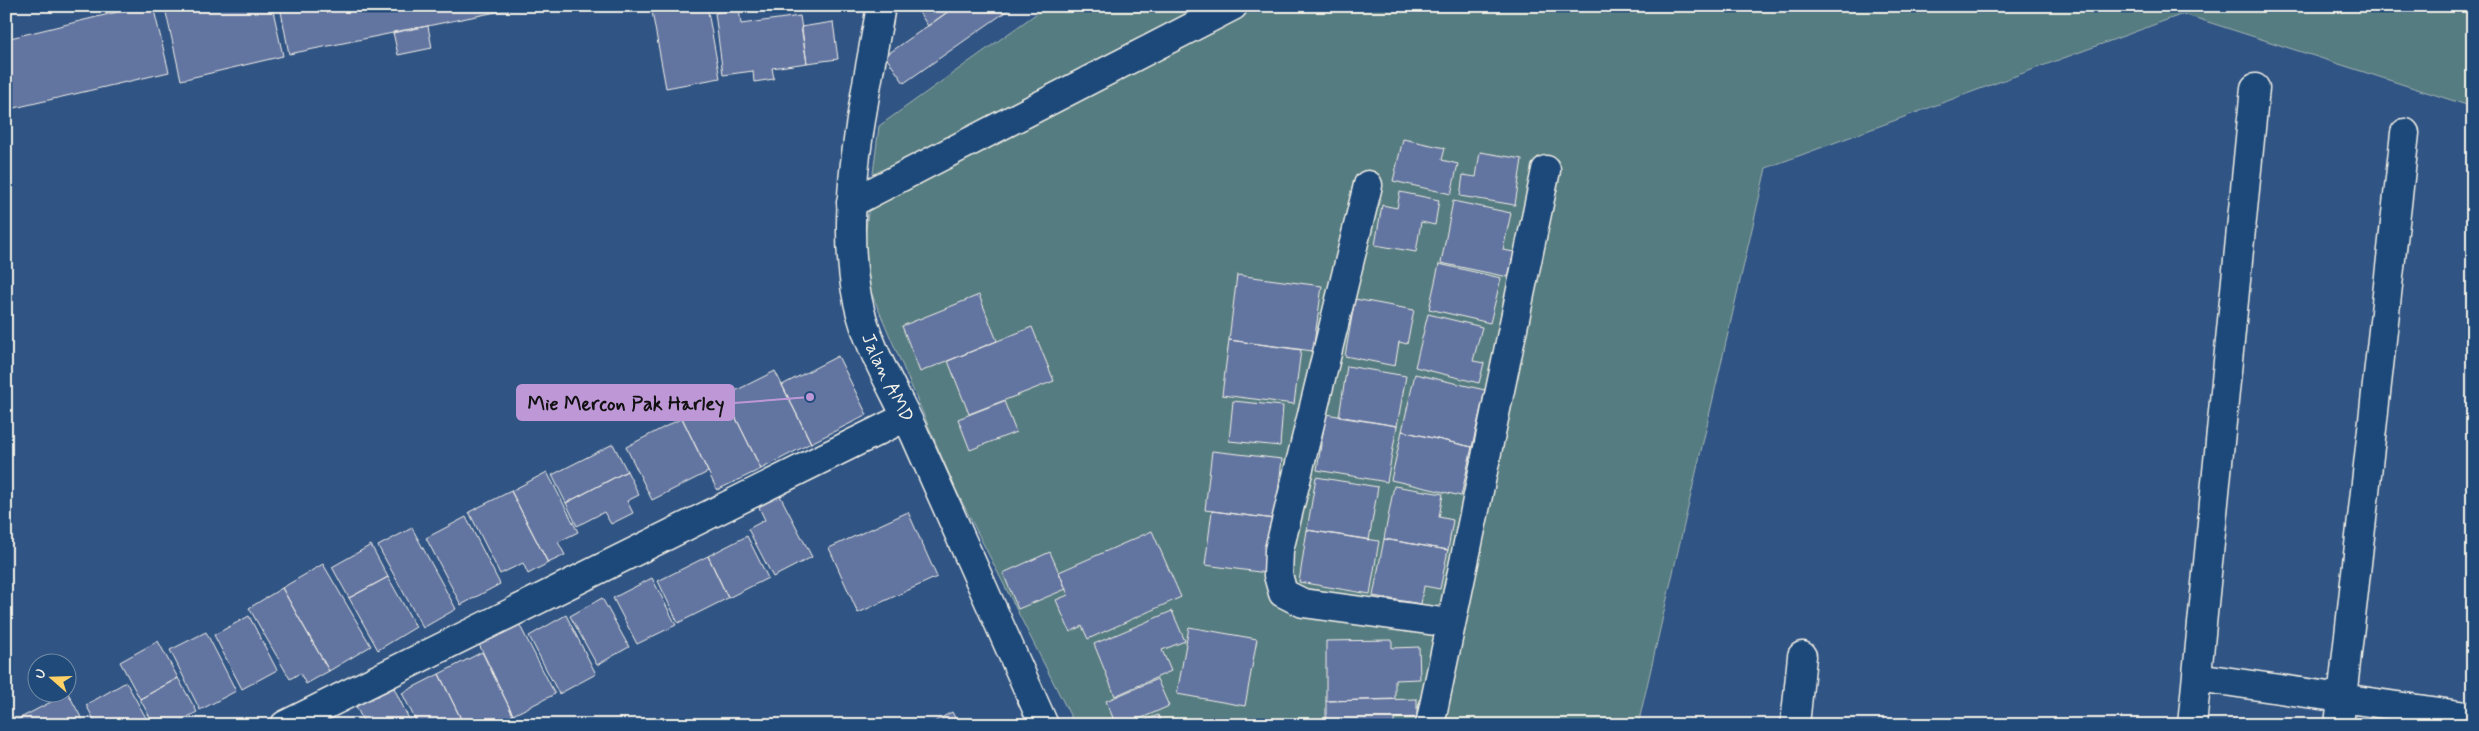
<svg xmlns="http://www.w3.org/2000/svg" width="2479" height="731" font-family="Mynerve,sans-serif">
<rect width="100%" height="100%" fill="#305484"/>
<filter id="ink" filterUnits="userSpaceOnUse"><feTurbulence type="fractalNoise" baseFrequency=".02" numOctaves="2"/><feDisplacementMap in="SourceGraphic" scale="10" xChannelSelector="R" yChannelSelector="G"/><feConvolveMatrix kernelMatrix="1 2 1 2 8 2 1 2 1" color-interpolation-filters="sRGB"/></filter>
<g filter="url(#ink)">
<!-- green -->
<path fill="#557b81" stroke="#a4b6b4" d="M1047 6H2473V107L2183 14 1766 168 1638 725H1075L956 490 861 269 879 126Z"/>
<!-- building -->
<path fill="#6275a1" stroke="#f4f1e8" d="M142 6H153L169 72 6 110V39Z
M173 6H272L283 56 181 80 165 8Z
M280 6H526L289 54Z
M651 6H707L720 78 666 88Z
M915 6H956L928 26Z
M956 6H1014L904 83 885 56Z
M739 9 741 24 800 16 807 63 772 68 774 79 754 82 753 71 723 75 715 13Z
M833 22 838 59 807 63 801 27Z
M428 26 432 48 398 55 393 32Z
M1403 139 1445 148 1442 160 1458 164 1451 194 1393 181Z
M1480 152 1522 159 1515 205 1460 196 1463 175 1476 177Z
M1400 192 1439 200 1435 225 1421 222 1416 252 1375 245 1382 205 1397 208Z
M1453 201 1511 213 1503 250 1514 252 1508 277 1441 263Z
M1439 264 1501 278 1490 323 1429 309Z
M1237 275 1322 286 1313 351 1229 340Z
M979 295 997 341 920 372 902 326Z
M1355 299 1414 310 1407 344 1399 342 1395 366 1345 356Z
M1428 314 1482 327 1473 361 1484 363 1479 383 1415 367Z
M1032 327 1054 381 969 414 948 361Z
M1229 340 1301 350 1294 404 1222 395Z
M838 356 867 415 811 443 782 385Z
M1347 366 1406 376 1397 426 1339 417Z
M775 371 811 443 761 469 725 396Z
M1415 374 1485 390 1472 447 1402 431Z
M725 396 761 469 717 490 682 418Z
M1004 401 1016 432 970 450 958 419Z
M1233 401 1283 406 1280 446 1229 441Z
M1326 414 1397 426 1387 482 1317 470Z
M682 418 708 472 652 500 626 447Z
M1402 431 1472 447 1461 496 1391 480Z
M613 444 627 471 566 503 552 475Z
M1212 451 1282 459 1275 519 1205 510Z
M627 471 639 495 627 501 633 513 611 524 604 512 577 526 566 503Z
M547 472 578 532 558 542 565 555 548 563 511 491Z
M1316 477 1378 487 1369 540 1307 530Z
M1394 486 1443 494 1439 517 1453 520 1448 550 1384 539Z
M777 490 812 557 773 577 748 529 765 520 756 501Z
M511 491 548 563 528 574 523 563 500 574 469 512Z
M1212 511 1275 519 1267 573 1205 565Z
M908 512 937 577 858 613 829 548Z
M466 517 500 584 461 605 426 538Z
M412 528 456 609 423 628 378 546Z
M1307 530 1379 541 1370 594 1299 582Z
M1152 531 1181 597 1088 639 1082 626 1070 632 1056 600 1068 595 1059 572Z
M747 536 768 578 728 598 708 556Z
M1384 539 1448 550 1440 589 1424 586 1421 604 1373 596Z
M371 545 388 577 349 598 332 567Z
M1050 552 1066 589 1018 609 1003 573Z
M708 556 728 598 678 623 658 581Z
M323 564 371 646 329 671 282 588Z
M388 577 416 627 378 650 349 598Z
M652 578 676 625 637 644 613 598Z
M282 588 329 671 306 684 300 673 290 679 249 608Z
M602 598 629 647 597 665 570 616Z
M1172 611 1185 641 1162 650 1171 671 1115 696 1094 644Z
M514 614 555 694 513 715 474 634Z
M566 615 596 674 559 694 529 636Z
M249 616 277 670 242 689 214 635Z
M1189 627 1257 639 1245 706 1177 694Z
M206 632 236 691 200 710 170 650Z
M1392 640V648L1419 647 1420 679 1395 680V699L1326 701V641Z
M158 641 178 678 140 699 120 662Z
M482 652 513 715 495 725H464L439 674Z
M439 674 464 725H418L402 693Z
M178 678 197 712 173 725H154L140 699Z
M1157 679 1169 706 1126 725H1116L1106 701Z
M126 682 150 725H97L86 705Z
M394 688 412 725H365L356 706Z
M68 693 84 723 80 725H7Z
M1417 699V718H1394V725H1326V701Z
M952 712 959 725H928Z
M1158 715 1162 725H1134Z
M1216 718 1219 725H1199Z"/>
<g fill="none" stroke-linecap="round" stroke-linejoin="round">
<defs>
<path id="minor" d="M1368 185 1279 550 1278 575 1283 593 1303 603 1450 623
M851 203 1233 6
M2197 677 2473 717
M285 725 906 417
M1430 725 1546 170
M1795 725 1802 656
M2192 725 2255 88
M2339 725 2405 133"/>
<g id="tertiary">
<path id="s1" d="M881 6C865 99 838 209 858 302 868 349 895 391 915 435 958 532 1001 628 1044 725"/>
</g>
</defs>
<!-- minor casing -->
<use href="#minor" stroke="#f4f1e8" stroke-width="31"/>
<!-- tertiary casing -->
<use href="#tertiary" stroke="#f4f1e8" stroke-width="31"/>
<!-- minor -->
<use href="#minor" stroke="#1f4a7a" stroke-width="28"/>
<!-- tertiary -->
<use href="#tertiary" stroke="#1f4a7a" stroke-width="28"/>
</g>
</g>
<g text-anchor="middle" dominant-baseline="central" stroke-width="4.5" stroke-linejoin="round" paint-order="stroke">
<!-- street labels -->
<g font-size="19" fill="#f4f1e8" stroke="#1f4a7a">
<text stroke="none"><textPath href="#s1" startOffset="380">Jalan AMD</textPath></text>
</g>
</g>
<!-- callouts -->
<path fill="none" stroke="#be98d6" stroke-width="2" d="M810 397L734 403"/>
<circle fill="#be98d6" stroke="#1f4a7a" stroke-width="2" cx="810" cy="397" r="5"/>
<rect fill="#be98d6" stroke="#be98d6" stroke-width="2" x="517" y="385" width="217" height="35" rx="5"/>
<g font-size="20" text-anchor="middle" font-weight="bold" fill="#111">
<text x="626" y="410">Mie Mercon Pak Harley</text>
</g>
<!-- margin -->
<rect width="2479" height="731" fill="none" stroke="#1f4a7a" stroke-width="25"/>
<rect x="12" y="12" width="2454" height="706" fill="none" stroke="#f4f1e8" stroke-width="2" filter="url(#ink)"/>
<!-- north arrow -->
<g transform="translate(52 678) rotate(290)"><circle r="24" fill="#1f4a7a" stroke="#748da6"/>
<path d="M0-4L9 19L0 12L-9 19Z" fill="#ffd166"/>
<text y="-8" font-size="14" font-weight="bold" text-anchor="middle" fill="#f4f1e8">U</text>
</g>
</svg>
